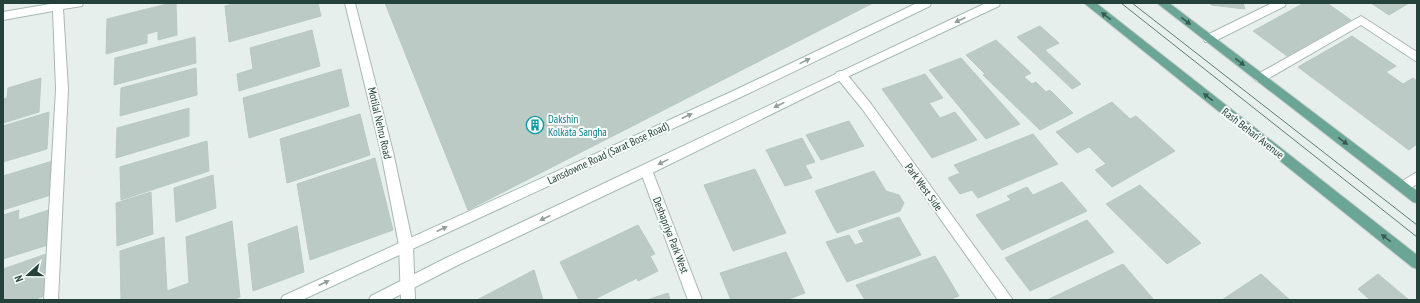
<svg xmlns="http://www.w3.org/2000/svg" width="1420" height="303" font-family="'PT Sans Narrow',sans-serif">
<rect width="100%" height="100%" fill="#e6efeb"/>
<!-- building -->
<path fill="#bbcac4" stroke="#b8c9c2" d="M171 3H176L177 35 158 40V31L147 34V43L106 54 107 19Z
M237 3H318L321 16 229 42 225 6Z
M385 3H873L468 210Z
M1210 3H1243L1245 9 1211 5Z
M1304 3H1327L1351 20 1287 56 1253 31Z
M1371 3H1409L1389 15Z
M1040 26 1059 43 1045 50 1081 84 1072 89 1017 37Z
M312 30 320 66 239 91 237 74 253 69 250 48Z
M1352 36 1396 66 1386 72 1403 84 1413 78 1417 81V144L1409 150 1298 67Z
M195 37 196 63 114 85 115 58Z
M996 40 1031 73 1024 77 1032 84 1036 82 1046 92 1050 90 1073 113 1040 130 983 75 985 74 966 55Z
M961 58 1020 124 986 139 929 70Z
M196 68 197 95 120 116 121 88Z
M341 69 349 106 249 138 243 98Z
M925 74 943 98 929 103 940 118 955 112 977 140 932 158 882 89Z
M41 78 39 112 3 123V99L7 98 8 88Z
M1112 102 1130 119 1136 116 1175 151 1112 187 1095 170 1106 164 1089 147 1077 153 1056 132Z
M189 108V136L116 158 117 128Z
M49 112 47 149 3 162V126Z
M360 114 370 155 287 183 280 139Z
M849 121 864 146 821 160 806 135Z
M1033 134 1058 164 978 198 972 190 960 194 948 178 960 173 954 165Z
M802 138 815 162 805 165 812 178 785 186 766 150Z
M207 141 209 171 121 200 120 167Z
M375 158 393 230 310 260 297 184Z
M56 160 54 194 3 210V176Z
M755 169 786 233 733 251 704 185Z
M874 171 886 191 899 195 904 203 900 211 837 233 815 191Z
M213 175 216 208 176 222 174 188Z
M1062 182 1087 211 1002 250 976 215 1011 200 1007 196 1027 187 1033 195Z
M1140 185 1201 243 1167 264 1106 204Z
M151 192 153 234 117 246 116 203Z
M52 209 51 244 3 259V215L19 210 18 220Z
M899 217 921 255 847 282 826 242 849 235 855 245 864 242 858 231Z
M1087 220 1114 252 1030 291 1005 258Z
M232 221 240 297 233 300H121L120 251 164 237 167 291 189 283 186 237Z
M638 225 655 254 650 256 658 271 638 281 637 278 593 300H579L560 262Z
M297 226 304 272 253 291 248 244Z
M786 252 805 293 786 300H731L720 273Z
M49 253 47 295 33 300H3V269Z
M935 256 959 296 948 300H865L856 285Z
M1123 264 1154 300H1047Z
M534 270 543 300H477Z
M1261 274 1290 300H1222Z
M1378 274 1409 300H1370L1358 289Z
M668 293 670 300H647Z"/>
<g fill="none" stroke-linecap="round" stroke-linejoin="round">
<defs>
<path id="service" d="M1272 3H1286L1285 6 1213 42H1205L1204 39 1205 36Z
M1361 16 1417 52V62L1361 25 1264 81 1260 82 1256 81 1254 78 1256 75Z
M1417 172V184C1411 188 1406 193 1399 191L1397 187 1399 183Z"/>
<path id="minor" d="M56 3H83L82 6 63 9 68 89 58 300H44L56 89 53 11 3 20V12Z
M345 3H355L393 152 413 245 415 300H401L399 245 381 152Z
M841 71 845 72 871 104 1013 300H998L863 110 837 78 835 75 837 72Z
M646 165 650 166 652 170 702 300H688L640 170 642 166Z"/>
<path id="secondary" d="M917 3H931L930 6 741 97 302 300H281L283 296 733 91Z
M986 3H1000L999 6 845 78 650 174 458 265 390 300H369L371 296 448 257Z"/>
<path id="primary" d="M1084 3H1096L1417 255V269L1412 267Z
M1157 3H1169L1417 191V203L1413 202Z"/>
</defs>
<!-- service casing -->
<use href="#service" stroke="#a8b8b2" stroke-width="2"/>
<!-- minor casing -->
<use href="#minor" stroke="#a8b8b2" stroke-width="2"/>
<!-- secondary casing -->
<use href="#secondary" stroke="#a4bbb3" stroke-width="2"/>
<!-- primary casing -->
<use href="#primary" stroke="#c2cac8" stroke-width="2"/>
<!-- service -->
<use href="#service" fill="#fff" fill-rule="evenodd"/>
<!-- minor -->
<use href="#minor" fill="#fff" fill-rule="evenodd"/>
<!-- secondary -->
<use href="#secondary" fill="#fff" fill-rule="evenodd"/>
<!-- primary -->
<use href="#primary" fill="#6aa596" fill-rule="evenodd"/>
<!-- tram -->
<path stroke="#5f7d75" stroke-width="1" d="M1121 3 1417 237
M1132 3 1417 225"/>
</g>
<!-- one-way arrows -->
<defs><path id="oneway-solid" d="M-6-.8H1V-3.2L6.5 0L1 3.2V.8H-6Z"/></defs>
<g fill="#365b51">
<use href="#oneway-solid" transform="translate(1106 16) rotate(-142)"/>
<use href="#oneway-solid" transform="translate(1186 21) rotate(37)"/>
<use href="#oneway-solid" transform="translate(1240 62) rotate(37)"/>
<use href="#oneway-solid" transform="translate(1208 97) rotate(-142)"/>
<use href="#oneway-solid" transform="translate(1343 141) rotate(37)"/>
<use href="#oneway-solid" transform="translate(1386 238) rotate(-142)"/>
</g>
<g fill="#92a09c">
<use href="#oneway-solid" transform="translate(960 20) rotate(155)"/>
<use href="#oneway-solid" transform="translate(805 61) rotate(-26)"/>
<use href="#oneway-solid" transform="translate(779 105) rotate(154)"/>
<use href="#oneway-solid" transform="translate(687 116) rotate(-25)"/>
<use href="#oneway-solid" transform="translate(663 162) rotate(154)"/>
<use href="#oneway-solid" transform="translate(545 218) rotate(155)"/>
<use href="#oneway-solid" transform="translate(442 229) rotate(-25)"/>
<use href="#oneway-solid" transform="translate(324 283) rotate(-25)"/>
</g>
<!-- icons -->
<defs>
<symbol id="building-ring" viewBox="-11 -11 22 22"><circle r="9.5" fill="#f7fbf9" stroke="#0f9aa8" stroke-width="1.5"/><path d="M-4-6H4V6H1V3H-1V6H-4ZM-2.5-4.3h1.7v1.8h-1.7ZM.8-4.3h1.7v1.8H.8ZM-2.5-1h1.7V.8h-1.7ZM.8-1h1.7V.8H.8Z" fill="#0f9aa8"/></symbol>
</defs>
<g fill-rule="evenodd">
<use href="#building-ring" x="525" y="115" width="20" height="20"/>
</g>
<g text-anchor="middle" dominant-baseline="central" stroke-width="4" stroke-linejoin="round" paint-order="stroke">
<!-- culture labels -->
<g font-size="11" fill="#0d838f" stroke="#f7fbf9" text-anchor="start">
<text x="548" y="119">Dakshin<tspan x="548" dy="13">Kolkata Sangha</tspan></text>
</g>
<!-- street labels -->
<g font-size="11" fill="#24423a" stroke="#f7fbf9">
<text transform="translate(380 123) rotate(77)">Motilal Nehru Road</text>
<text transform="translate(1253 133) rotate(38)">Rash Behari Avenue</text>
<text transform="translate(608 153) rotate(-25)">Lansdowne Road (Sarat Bose Road)</text>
<text transform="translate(924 187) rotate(54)">Park West Side</text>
<text transform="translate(671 235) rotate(69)">Deshapriya Park West</text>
</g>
</g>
<!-- border -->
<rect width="1420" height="303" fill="none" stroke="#24423a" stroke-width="8"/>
<!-- north arrow -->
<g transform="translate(28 275) rotate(249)" stroke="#f7fbf9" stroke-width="3" paint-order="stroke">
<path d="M0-3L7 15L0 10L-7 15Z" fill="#24423a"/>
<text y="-6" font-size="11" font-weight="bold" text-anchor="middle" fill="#24423a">N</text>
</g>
</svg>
